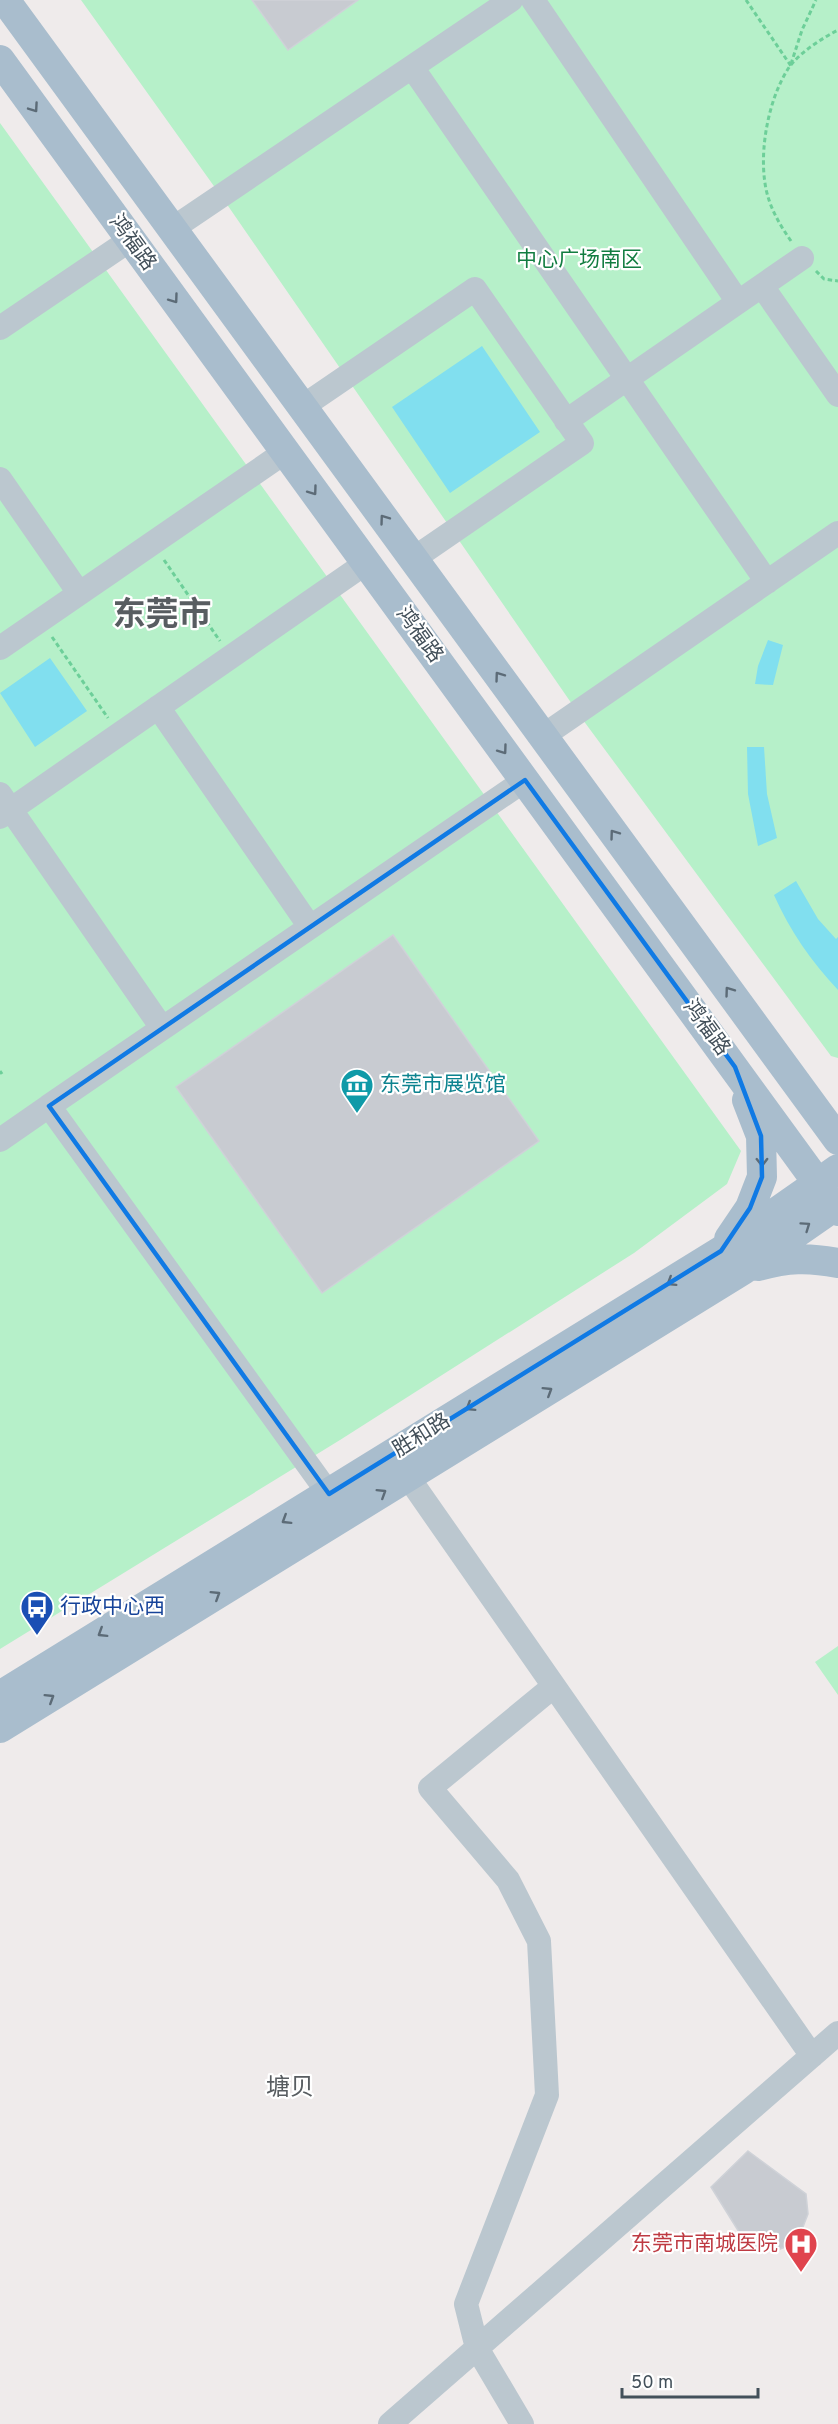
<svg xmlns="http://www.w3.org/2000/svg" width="838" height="2424" font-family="Overpass,'Noto Sans SC',sans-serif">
<rect width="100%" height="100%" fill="#efebeb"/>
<!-- green -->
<path fill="#b6f0c9" d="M81 0H838V1058L831 1056 583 720 226 203Z
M0 123 741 1151 727 1184 634 1253 340 1440 0 1649Z
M838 1646V1695L815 1662Z"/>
<!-- water -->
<path fill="#81dfef" d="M482 346 540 432 450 493 392 407Z
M768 640 783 645 773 685 755 684 758 666Z
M50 658 87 711 35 747 0 693Z
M747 747H764L767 794 777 838 758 846 748 794Z
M796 881 818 919 836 939 838 937V990C811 961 790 931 774 895Z"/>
<!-- building -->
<path fill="#c8cbd1" stroke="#cfd2d8" stroke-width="1.5" d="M252 0H358L288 50Z
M393 935 539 1141 322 1293 176 1087Z
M748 2151 806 2194 808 2214 801 2232 787 2246 778 2250 759 2251 749 2248 711 2187Z"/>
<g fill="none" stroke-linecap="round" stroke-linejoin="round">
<!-- path -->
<path stroke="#6dcf99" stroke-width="3" stroke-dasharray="4.5 3" stroke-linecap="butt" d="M746 0 791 66
M791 64 802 30 816 0
M791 241C782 228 774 215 769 200 756 162 767 99 790 66 802 51 821 39 838 30
M816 271 824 279 838 281
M164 560 220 641
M52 637 108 718
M0 1071 2 1074"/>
<!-- minor -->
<path stroke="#bbc7cf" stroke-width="24" d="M533 0 738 302
M412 67 767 582
M172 229 511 0
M762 286 838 395
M0 328 130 240
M302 407 475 289 582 443 413 559
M566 421 802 258
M0 479 79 593
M0 648 285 452
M158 707 310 927
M543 736 838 533
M0 794 162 1028
M0 817 366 563
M49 1106 525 780
M0 1140 49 1106 329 1494
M408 1477 812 2056
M390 2424 838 2033
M522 2424 477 2348 466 2304 547 2095 539 1941 508 1880 430 1788 554 1686"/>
<!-- major -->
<path stroke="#a9bdcd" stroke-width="30" d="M5 0 838 1140
M0 60 838 1211
M729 1239 750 1208 762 1177 761 1136 747 1100
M758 1266C788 1258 807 1257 838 1263
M0 1696 721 1251 838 1169
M0 1728 743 1270 838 1204"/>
</g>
<!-- one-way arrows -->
<defs><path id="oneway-chevron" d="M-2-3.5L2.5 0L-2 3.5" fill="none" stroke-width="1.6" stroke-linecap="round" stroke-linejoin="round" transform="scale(1.5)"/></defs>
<g stroke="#5c6b77">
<use href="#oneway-chevron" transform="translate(34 108) rotate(55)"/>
<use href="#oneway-chevron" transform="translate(174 299) rotate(54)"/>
<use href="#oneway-chevron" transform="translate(313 491) rotate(54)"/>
<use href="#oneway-chevron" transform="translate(384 519) rotate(-126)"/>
<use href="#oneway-chevron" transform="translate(499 676) rotate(-126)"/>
<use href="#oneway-chevron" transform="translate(503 750) rotate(54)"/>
<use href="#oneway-chevron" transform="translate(614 834) rotate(-126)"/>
<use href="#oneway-chevron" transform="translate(729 991) rotate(-126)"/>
<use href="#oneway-chevron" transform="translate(762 1162) rotate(89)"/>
<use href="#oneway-chevron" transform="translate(806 1226) rotate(-35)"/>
<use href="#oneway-chevron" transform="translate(671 1282) rotate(148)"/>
<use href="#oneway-chevron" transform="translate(548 1391) rotate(-32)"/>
<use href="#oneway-chevron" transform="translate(470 1407) rotate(148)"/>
<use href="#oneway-chevron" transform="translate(382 1493) rotate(-32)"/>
<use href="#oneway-chevron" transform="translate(286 1520) rotate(148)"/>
<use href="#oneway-chevron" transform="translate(216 1595) rotate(-32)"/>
<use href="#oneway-chevron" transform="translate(102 1633) rotate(148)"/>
<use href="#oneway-chevron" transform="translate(50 1698) rotate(-32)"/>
</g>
<!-- marked area -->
<path fill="none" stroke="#107ae4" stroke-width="4.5" stroke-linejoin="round" d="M525 780 735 1067 761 1136 762 1177 750 1208 721 1251 329 1494 49 1106Z"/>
<!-- icons -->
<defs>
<symbol id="museum-pin" viewBox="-11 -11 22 30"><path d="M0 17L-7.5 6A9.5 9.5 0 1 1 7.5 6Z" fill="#0f9aa8" stroke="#fff"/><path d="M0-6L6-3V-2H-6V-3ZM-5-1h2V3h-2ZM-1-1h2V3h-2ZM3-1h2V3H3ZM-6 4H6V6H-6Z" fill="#fff"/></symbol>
<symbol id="bus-pin" viewBox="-11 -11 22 30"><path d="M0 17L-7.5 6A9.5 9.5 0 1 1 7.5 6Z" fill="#1a4fb4" stroke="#fff"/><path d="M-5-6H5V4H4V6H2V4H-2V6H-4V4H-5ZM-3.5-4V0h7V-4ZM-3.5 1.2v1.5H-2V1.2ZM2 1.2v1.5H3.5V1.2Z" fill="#fff"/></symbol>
<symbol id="hospital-pin" viewBox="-11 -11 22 30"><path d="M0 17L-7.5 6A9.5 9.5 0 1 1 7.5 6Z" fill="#e0444e" stroke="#fff"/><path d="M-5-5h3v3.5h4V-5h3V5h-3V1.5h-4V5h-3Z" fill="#fff"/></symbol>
</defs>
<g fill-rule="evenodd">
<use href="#museum-pin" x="338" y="1066" width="38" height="52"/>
<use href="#bus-pin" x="18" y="1588" width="38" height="52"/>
<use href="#hospital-pin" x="782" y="2225" width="38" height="52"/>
</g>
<g text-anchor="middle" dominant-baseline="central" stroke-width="4.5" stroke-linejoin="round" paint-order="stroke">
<!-- street labels -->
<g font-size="21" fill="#43505a" stroke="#fff">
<text transform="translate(132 243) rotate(54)">鸿福路</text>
<text transform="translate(419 635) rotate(54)">鸿福路</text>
<text transform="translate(706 1028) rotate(54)">鸿福路</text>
<text transform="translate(422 1436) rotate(-32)">胜和路</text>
</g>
<!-- park labels -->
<g font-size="21" fill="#127d41" stroke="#fff">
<text x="579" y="260">中心广场南区</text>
</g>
<!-- culture labels -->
<g font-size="21" fill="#0d838f" stroke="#fff" text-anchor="start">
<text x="380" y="1085">东莞市展览馆</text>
</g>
<!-- transit labels -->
<g font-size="21" fill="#164399" stroke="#fff" text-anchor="start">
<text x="60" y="1607">行政中心西</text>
</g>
<!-- health labels -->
<g font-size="21" fill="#be3a42" stroke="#fff" text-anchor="end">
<text x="778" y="2244">东莞市南城医院</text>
</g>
<!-- quarter labels -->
<g font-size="24" fill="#585d61" stroke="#fff">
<text x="290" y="2089">塘贝</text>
</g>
<!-- town labels -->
<g font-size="33" font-weight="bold" fill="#585d61" stroke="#fff">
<text x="162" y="617">东莞市</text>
</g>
</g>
<!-- scale -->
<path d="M622 2388v9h136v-9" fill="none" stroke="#43505a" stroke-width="3"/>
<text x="631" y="2388" font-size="18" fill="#43505a" stroke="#ffffff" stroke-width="4.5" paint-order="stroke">50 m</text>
</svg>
